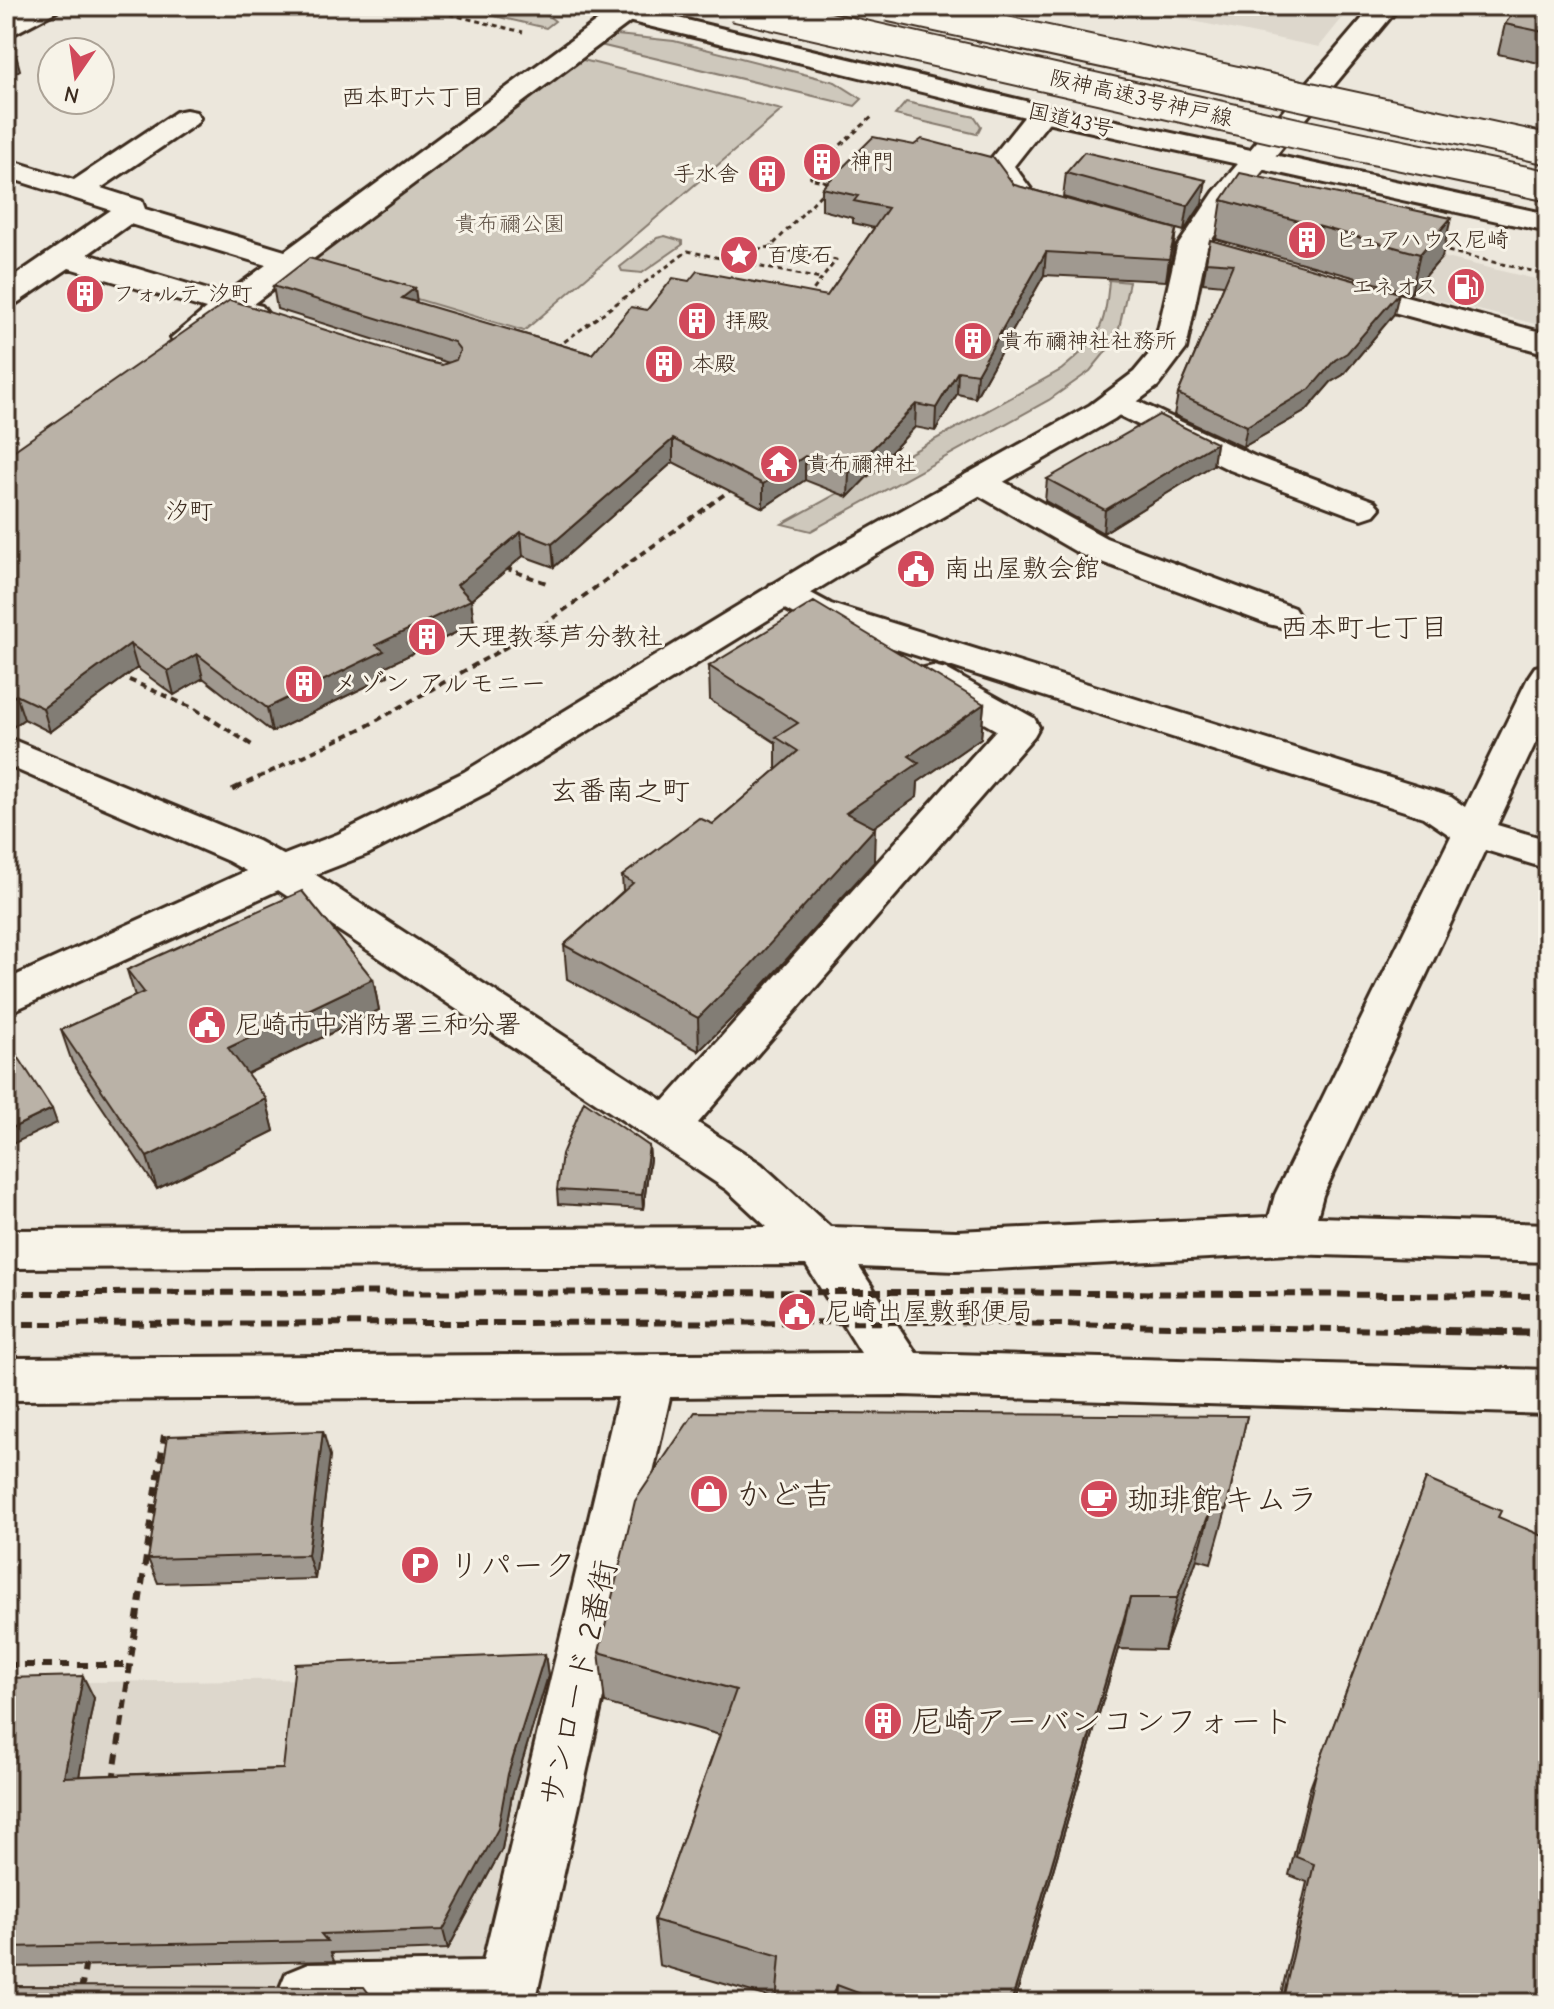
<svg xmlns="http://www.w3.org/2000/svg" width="1554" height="2009" font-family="'Comic Neue','Klee One',sans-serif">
<rect width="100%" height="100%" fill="#ece7dc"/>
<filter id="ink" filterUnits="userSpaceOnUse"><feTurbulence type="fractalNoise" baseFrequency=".0125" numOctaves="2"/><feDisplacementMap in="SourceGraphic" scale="16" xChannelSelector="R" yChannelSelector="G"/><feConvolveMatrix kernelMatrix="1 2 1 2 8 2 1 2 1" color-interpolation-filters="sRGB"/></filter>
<g filter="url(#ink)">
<!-- built -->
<path fill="#ddd7cc" d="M1120 6H1352L1319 47Z
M1371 240 1548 282V327L1346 278Z
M545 1676 597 1687 524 2003H6V1683Z"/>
<!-- green -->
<path fill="#cec8bc" stroke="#84796d" stroke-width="2" d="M452 6C484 6 531 0 555 21L546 28Z
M617 35 674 41 835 82 862 99 855 106 600 45Z
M579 59 782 110 524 331 303 265Z
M906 102 975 117 981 126 977 134 895 115Z
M665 236 682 241V245L642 273 622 271 620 267 657 238Z
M1109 280 1129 282 1117 338 1090 371 1049 400 811 531 782 524 1061 370C1098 339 1105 331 1109 280Z"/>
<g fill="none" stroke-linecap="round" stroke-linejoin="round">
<defs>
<path id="street" d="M29 6H61L57 11 6 38V19Z
M628 6 638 13 634 19 253 304 262 306 267 313 262 320 251 322 234 318C216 332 200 351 176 345L171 338 206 309 69 268 17 303 6 305V282L111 210 6 177V159L74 180 176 112 186 110 196 112 200 118 196 124 101 188 142 201 145 209 285 251 616 7ZM130 224 266 265 225 295 88 254Z
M1042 105 1052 107 1056 113 1014 166 1033 192 1051 197 1056 203 1051 209C1016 218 1002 191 985 166L1032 107Z
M1338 278 1548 334V354L1327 294 1322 287 1327 280Z
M1116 391 1254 456 1374 501 1380 508 1374 515 1362 519 1350 515 1230 470 1104 408 1099 401 1104 394Z
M978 471 990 474 1106 538 1294 608 1299 616 1294 624 1281 627 1268 624 1080 554 966 488 961 481 966 474Z
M783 582 796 585 831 604 1451 797 1465 807 1529 676 1535 667 1548 664V716L1497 825 1548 840V869L1485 850 1323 1195 1317 1217 1548 1224V1262L1288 1254 956 1271 859 1267 916 1353 1548 1370V1414L902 1395 670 1397 535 2003H280L277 1995 286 1973 308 1964 483 1961 618 1397 6 1400V1358L861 1353 806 1265 6 1268V1230L767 1227 727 1190 266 882 228 861 6 765V737L258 841 296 862 664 1101 996 730 920 687 914 678 920 669 933 666 946 669 1034 718 1039 727 1034 736 698 1123 761 1164 830 1227 956 1231 1269 1217 1275 1195 1451 836 1423 817 805 620 770 601 765 593 770 585Z"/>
<path id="secondary" d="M1373 6H1400L1236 203 1207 247 1186 349 1158 386 1114 419 844 573 492 790 368 854 296 882 6 1014V980L266 862 338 834 464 772 818 557 1090 405 1134 372 1154 348 1177 247 1214 192Z"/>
<path id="highway" d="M582 6H628L1042 105 1548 214V232L1042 121 586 11Z"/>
</defs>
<!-- street casing -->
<use href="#street" stroke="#3b2a1e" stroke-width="6"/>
<!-- secondary casing -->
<use href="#secondary" stroke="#3b2a1e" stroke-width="6"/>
<!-- highway casing -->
<use href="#highway" stroke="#3b2a1e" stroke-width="6"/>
<!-- path-far3 -->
<path stroke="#3b2a1e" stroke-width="3" stroke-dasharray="5 4" stroke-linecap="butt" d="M415 6 523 32
M834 151 873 116
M813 174 810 178 831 183
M771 247 753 250 742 263 821 279
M1439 249 1548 275
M808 297 836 260 771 247 825 190
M557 347 688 251 742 263 727 282"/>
<!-- path-far2 -->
<path stroke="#3b2a1e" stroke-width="4" stroke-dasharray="7 5" stroke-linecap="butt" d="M505 568 549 584
M118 675 195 709 255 747
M236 788 367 726 538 629 736 486"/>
<!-- path-far1 -->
<path stroke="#3b2a1e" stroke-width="5" stroke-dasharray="8 6" stroke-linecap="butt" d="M232 790 240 786"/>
<!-- path -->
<path stroke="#3b2a1e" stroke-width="6" stroke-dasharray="10 8" stroke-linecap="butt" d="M6 1665H130
M113 1781 164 1435
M81 1991 86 1961"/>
<!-- street -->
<use href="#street" fill="#f7f3e8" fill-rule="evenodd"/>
<!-- secondary -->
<use href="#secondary" fill="#f7f3e8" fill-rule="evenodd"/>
<!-- highway -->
<use href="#highway" fill="#f7f3e8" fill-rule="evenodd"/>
<!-- rail-far1 -->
<path stroke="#3b2a1e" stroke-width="6" stroke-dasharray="12 6" stroke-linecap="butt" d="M6 1293 942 1292 1548 1296
M6 1324 944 1322 1508 1332"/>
<!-- rail -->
<path stroke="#3b2a1e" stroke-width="8" stroke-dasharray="15 8" stroke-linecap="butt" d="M1398 1330 1548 1333"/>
<defs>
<path id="highway-bridge" d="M734 6 1299 134 1548 186
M888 6 1548 149"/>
</defs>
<!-- highway-bridge casing -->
<use href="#highway-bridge" stroke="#3b2a1e" stroke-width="33" stroke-linecap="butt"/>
<!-- highway-bridge -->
<use href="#highway-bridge" stroke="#f7f3e8" stroke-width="29"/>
</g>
<!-- wall -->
<path fill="#a09990" stroke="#3b2a1e" stroke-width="2" d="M1548 6V65L1498 54 1505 24Z
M1066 173 1202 204 1184 231 1063 197Z
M1014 185 1176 229 1173 252 1166 281 1044 275 975 398 957 394 935 431 915 427 848 497 805 480 763 508 673 462 554 567 523 556 471 600 474 624 386 666 388 676 272 732 203 678 174 695 137 668 50 732 24 719 6 732V456L428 362 442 365 449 363 277 309 273 286 417 303 592 354 647 310 689 281 827 296 874 228 853 223V218L822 210V188Z
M1222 200 1442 257 1411 293 1216 239Z
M1210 240 1394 314 1343 375 1331 382 1306 411 1243 447 1174 415 1178 394 1224 285 1203 283Z
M1216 443 1213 465 1103 533 1045 501 1047 479Z
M709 666 984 704 981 738 918 782 917 797 874 827V862L748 1002 699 1051 567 979 564 945 623 891 622 876 713 824 776 770V743L710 700Z
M127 970 373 979 379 1010 247 1074 266 1099 274 1131 157 1189 72 1062 61 1030 135 996Z
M649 1146 650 1159 643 1209 558 1204 557 1190Z
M1247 1416 1226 1510 1211 1563 1197 1559 1164 1650 1118 1649 1014 2003H776V1999L659 1965 654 1920 720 1735 605 1703 599 1652Z
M330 1456 315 1579 158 1583 148 1559Z
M1426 1479 1498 1517 1548 2003H1279L1307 1882 1289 1875 1310 1788Z
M545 1654 548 1676 512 1795 502 1849 448 1949 331 1953 334 1961 6 1967V1678L94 1698 79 1776 283 1769Z"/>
<!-- shaded-wall -->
<path fill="#827d75" stroke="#3b2a1e" stroke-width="2" d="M16 55 20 70 6 78V61Z
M1206 180 1202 204 1184 231 1188 206Z
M1451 218 1442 257 1411 293 1420 254Z
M1176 229 1173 252 1166 281 1169 259Z
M1046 252 1044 275 975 398 977 374Z
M415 288 418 310 402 298Z
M1399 293 1394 314 1343 375 1331 382 1306 411 1243 447 1247 426 1335 360Z
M958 371 957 394 935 431 936 408Z
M916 404 915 427 848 497 849 473Z
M673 439V462L554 567 552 544Z
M1216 443 1213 465 1103 533 1105 510Z
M805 456V480L763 508V484Z
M521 532 523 556 471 600 474 624 386 666 388 676 272 732 267 708 376 645 457 585Z
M130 644 137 668 50 732 43 708Z
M197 654 203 678 174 695 168 671Z
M16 695 24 719 6 732V702Z
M984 704 981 738 918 782 917 797 845 847 846 813 909 756Z
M875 828 874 862 748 1002 699 1051 698 1018Z
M373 979 379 1010 236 1079 228 1048Z
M266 1099 274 1131 157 1189 147 1157Z
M52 1109 57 1123 6 1147V1131Z
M649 1146 650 1159 643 1209 642 1195Z
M323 1431 330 1456 315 1579 308 1555Z
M1212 1506 1197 1559 1164 1650 1177 1598Z
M1130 1598 1118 1649 1014 2003H1011Z
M545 1654 548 1676 512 1795 502 1849 448 1949 443 1930 508 1774Z
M83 1676 94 1698 75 1798 64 1777Z
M837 1985 836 2003H828Z"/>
<!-- building -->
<path fill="#bab2a7" stroke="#3b2a1e" stroke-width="2" d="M1518 6H1548V33L1505 24Z
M6 53 16 55 6 61Z
M873 137 914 145 922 139 994 158 1014 185 1176 229 1169 259 1046 252 977 374 958 371 936 408 916 404 849 473 805 456 763 484 673 439 552 544 521 532 457 585 471 600 376 645 384 651 267 708 197 654 168 671 130 644 43 708 16 695 6 702V456L230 300 428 362 442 365 456 360 460 350 454 342 273 286 309 258 415 288 402 298 592 354 631 307 647 310 673 278 689 281 697 271 827 296 888 208 854 201 858 196 822 188Z
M1084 152 1206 180 1188 206 1066 173Z
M1240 173 1451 218 1420 254 1222 200Z
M1210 240 1399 293 1347 353 1335 360 1310 389 1247 426 1178 394 1233 264 1206 262Z
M1159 415 1216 443 1105 510 1047 479Z
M814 602 984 704 909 756 919 763 846 813 875 828 748 968 698 1018 564 945 633 883 622 876 699 818 713 824 798 751 776 737 798 723 709 666Z
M302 891 373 979 228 1048 266 1099 147 1157 61 1030 144 992 127 970Z
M6 1038 52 1109 6 1131Z
M584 1101 649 1146 642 1195 557 1190 562 1154Z
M695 1412 1247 1416 1226 1510 1212 1506 1177 1598H1130L1011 2003H885L837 1985 828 2003H776L780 1956 654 1920 736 1690 599 1652 635 1501Z
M323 1431 308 1555 148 1559 168 1436Z
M1426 1479 1501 1511 1498 1517 1548 1538V2003H1282L1314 1864 1296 1857 1317 1769Z
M545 1654 508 1774 498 1829 443 1930 321 1934 327 1941 6 1947V1678L83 1676 64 1777 283 1769 295 1664Z
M6 1986 364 1987 376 2003H6Z"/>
</g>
<!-- icons -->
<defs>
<symbol id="building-disc" viewBox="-11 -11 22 22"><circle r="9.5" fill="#d1495b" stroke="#f7f3e8"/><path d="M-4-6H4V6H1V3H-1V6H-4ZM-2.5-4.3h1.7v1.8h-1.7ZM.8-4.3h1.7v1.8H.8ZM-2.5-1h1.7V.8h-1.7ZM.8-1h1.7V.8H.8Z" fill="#fff"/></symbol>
<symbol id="sight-disc" viewBox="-11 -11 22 22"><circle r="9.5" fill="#d1495b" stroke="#f7f3e8"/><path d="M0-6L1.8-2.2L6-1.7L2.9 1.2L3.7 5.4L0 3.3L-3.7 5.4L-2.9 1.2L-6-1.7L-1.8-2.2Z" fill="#fff"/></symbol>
<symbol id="fuel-disc" viewBox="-11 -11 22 22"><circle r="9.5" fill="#d1495b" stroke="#f7f3e8"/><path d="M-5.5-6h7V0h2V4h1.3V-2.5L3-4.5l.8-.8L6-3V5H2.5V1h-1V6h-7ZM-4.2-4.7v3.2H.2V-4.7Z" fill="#fff"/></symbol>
<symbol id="temple-disc" viewBox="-11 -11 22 22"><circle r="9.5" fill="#d1495b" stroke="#f7f3e8"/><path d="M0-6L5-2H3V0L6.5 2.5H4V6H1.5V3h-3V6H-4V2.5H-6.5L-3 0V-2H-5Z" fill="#fff"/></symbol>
<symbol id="civic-disc" viewBox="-11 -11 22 22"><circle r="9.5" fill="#d1495b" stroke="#f7f3e8"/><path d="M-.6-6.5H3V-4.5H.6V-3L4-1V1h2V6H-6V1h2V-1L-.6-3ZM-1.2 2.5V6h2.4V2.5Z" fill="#fff"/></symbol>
<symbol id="shop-disc" viewBox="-11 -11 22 22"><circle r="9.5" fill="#d1495b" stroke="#f7f3e8"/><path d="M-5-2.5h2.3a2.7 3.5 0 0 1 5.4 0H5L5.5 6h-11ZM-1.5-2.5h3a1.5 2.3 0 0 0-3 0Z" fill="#fff"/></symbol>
<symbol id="cafe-disc" viewBox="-11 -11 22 22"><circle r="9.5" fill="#d1495b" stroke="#f7f3e8"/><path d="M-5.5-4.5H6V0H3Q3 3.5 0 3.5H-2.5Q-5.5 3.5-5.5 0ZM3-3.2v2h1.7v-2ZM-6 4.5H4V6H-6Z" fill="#fff"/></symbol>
<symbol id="parking-disc" viewBox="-11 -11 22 22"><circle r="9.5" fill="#d1495b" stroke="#f7f3e8"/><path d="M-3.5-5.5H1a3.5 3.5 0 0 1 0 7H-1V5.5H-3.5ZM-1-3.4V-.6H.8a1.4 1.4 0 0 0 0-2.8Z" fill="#fff"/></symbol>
</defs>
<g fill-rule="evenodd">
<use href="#building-disc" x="800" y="140" width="44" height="44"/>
<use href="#building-disc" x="745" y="152" width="44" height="44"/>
<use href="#building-disc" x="1285" y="218" width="44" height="44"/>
<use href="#sight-disc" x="717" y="233" width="44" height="44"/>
<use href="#fuel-disc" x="1444" y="265" width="44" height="44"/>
<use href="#building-disc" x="63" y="272" width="44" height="44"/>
<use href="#building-disc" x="675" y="299" width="44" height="44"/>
<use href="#building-disc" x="951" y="319" width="44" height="44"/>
<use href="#building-disc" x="642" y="342" width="44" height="44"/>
<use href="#temple-disc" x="757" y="442" width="44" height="44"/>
<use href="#civic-disc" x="894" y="547" width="44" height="44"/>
<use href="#building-disc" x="405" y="615" width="44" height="44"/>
<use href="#building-disc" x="282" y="662" width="44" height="44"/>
<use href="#civic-disc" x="185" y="1003" width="44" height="44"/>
<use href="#civic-disc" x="775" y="1290" width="44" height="44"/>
<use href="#shop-disc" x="687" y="1472" width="44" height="44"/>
<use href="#cafe-disc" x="1077" y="1477" width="44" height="44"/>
<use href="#parking-disc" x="398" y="1543" width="44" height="44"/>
<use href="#building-disc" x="861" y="1699" width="44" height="44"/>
</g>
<g text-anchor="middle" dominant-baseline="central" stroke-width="6" stroke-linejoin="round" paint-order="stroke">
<!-- far-street labels -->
<g font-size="22" fill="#3b2a1e" stroke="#f7f3e8">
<text transform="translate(1141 98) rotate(13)">阪神高速3号神戸線</text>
<text transform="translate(1071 120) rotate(13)">国道43号</text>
</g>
<!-- far-poi labels -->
<g font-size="22" fill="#3b2a1e" stroke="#f7f3e8" text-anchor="start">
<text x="850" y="162">神門</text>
<text x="739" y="174" text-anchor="end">手水舎</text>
<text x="1335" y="240">ピュアハウス尼崎</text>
<text x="767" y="255">百度石</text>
<text x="1438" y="287" text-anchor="end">エネオス</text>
<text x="113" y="294">フォルテ 汐町</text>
<text x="725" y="321">拝殿</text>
<text x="1001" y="341">貴布禰神社社務所</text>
<text x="692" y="364">本殿</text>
<text x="807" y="464">貴布禰神社</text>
</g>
<!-- far-park labels -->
<g font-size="22" fill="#605246" stroke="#f7f3e8">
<text x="510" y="224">貴布禰公園</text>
</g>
<!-- far-neighbourhood labels -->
<g font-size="24" fill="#3b2a1e" stroke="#f7f3e8">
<text x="413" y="97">西本町六丁目</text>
<text x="189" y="511">汐町</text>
</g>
<!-- poi labels -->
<g font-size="26" fill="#3b2a1e" stroke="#f7f3e8" text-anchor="start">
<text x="944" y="569">南出屋敷会館</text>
<text x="455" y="637">天理教琴芦分教社</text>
<text x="332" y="684">メゾン アルモニー</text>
<text x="235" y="1025">尼崎市中消防署三和分署</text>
<text x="825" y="1312">尼崎出屋敷郵便局</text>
</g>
<!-- neighbourhood labels -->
<g font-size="28" fill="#3b2a1e" stroke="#f7f3e8">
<text x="1364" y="628">西本町七丁目</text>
<text x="620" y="791">玄番南之町</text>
</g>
<!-- near-poi labels -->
<g font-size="32" fill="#3b2a1e" stroke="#f7f3e8" text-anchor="start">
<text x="737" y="1494">かど吉</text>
<text x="1127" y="1499">珈琲館キムラ</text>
<text x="448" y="1565">リパーク</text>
<text x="911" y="1721">尼崎アーバンコンフォート</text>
</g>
<!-- near-street labels -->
<g font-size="32" fill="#3b2a1e" stroke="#f7f3e8">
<text transform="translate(578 1683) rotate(-77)">サンロード 2番街</text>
</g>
</g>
<!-- margin -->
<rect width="1554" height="2009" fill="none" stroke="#f7f3e8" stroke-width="32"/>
<rect x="16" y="16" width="1522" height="1977" fill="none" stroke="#3b2a1e" stroke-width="3" filter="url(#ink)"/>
<!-- north arrow -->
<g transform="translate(76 76) rotate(193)"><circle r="38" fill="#f7f3e8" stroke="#aca397" stroke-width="2"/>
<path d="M0-6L14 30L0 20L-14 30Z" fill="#d1495b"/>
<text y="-12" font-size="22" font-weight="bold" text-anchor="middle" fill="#3b2a1e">N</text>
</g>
</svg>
